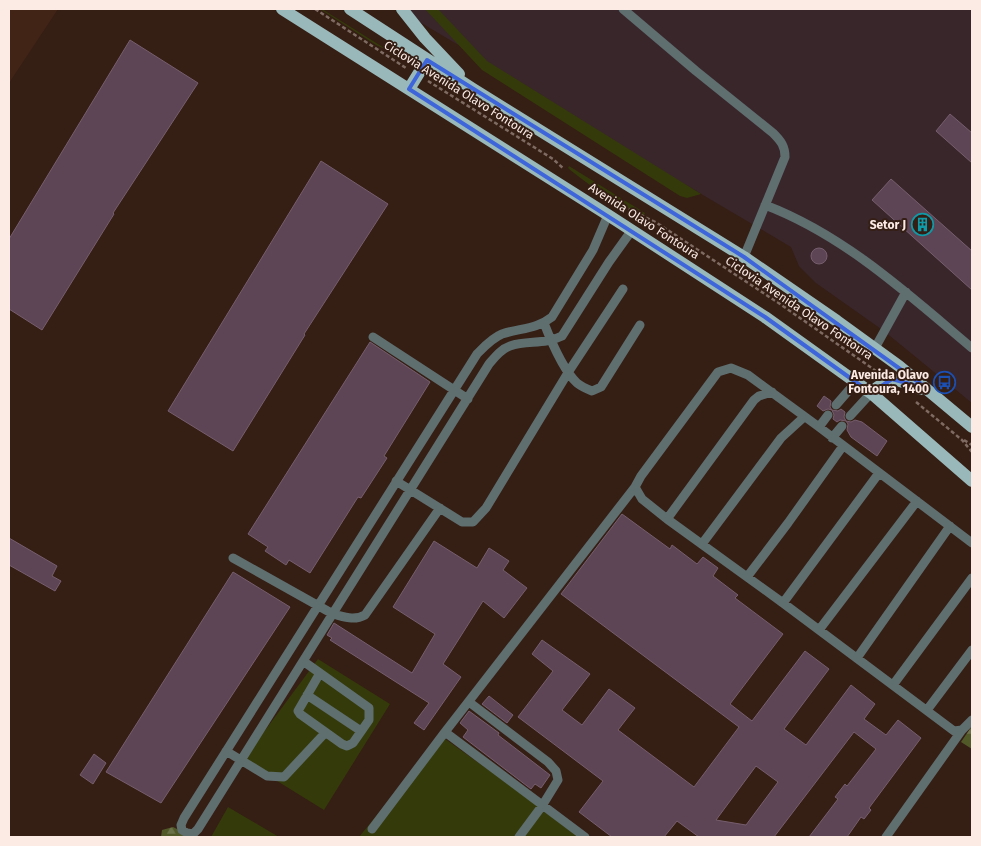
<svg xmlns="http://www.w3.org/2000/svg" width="981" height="846" font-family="'Fira Sans',sans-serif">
<defs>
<pattern id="forest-firs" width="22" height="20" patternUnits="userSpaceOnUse" patternTransform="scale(1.25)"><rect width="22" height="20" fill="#515929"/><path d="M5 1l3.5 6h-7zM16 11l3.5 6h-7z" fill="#6b7148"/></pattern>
</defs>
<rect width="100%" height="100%" fill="#351e14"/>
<!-- commercial -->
<path fill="#39262b" d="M398 9H972V403L884 331 816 283 799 266 791 247 642 159 522 83Z"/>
<!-- built -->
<path fill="#412416" d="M9 9H58L9 83Z"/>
<!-- grass -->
<path fill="#343a0a" d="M320 9H322L389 51 376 45Z
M425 9H438L487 61 701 194 687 198 680 196 482 70Z
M569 166 645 213 644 215C623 208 585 183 568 168Z
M318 659 390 704 324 810 243 760Z
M441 736 518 791 578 837H359Z
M228 807 279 837H211Z"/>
<!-- forest -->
<path fill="url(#forest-firs)" d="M972 726V749L961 742Z
M173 827 193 837H161L162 830Z"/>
<!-- building -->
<path fill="#5d4555" stroke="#775e6e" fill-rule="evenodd" d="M130 40 198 83 113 213 114 214 42 330 9 309V239Z
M950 114 972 133V163L936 131Z
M321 161 388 204 304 334 305 335 233 451 168 411Z
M891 179 972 251V290L872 200Z
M811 256a8 8 0 1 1 16 0a8 8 0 1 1-16 0Z
M370 342 430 382 384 456 387 458 361 498 358 497 310 573 289 560 286 565 265 551 268 547 248 534Z
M824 396 831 401 830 407 832 410 838 411 841 409 845 412 844 417 846 421 851 422 855 420 862 422 887 441 877 456 851 437 847 430 848 424 846 421 840 420 837 422 833 419 834 415 832 410 828 409 823 411 817 406Z
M622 514 670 549 672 545 697 564 703 557 718 568 713 576 738 595 735 598 783 634 730 704 752 721 805 651 829 669 784 729 806 745 851 685 875 704 864 719 886 735 898 720 921 738 869 808 871 810 864 819 861 817 847 837H809L838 799 835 797 845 784 847 786 876 749 854 732 774 837H699L677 821 664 837H612L579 812 603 781 518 717 553 671 532 654 542 640 590 674 562 710 582 725 609 689 635 708 618 730 694 787 739 727 561 594ZM756 766 778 782 746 825 716 820Z
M9 538 57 566 52 576 61 581 55 591 9 565Z
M434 541 477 568 489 548 509 561 503 570 527 588 504 618 483 601 443 664 461 677 424 730 414 723 429 703 330 640 332 638 327 635 334 623 412 673 435 634 393 607Z
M233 572 290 607 161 803 106 772Z
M489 696 513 715 507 723 482 704Z
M469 711 499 733 498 735 550 775 541 788 535 784 531 789 463 737 468 730 460 723Z
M94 754 106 763 93 784 80 775Z"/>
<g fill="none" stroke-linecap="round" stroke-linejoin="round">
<!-- path -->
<path stroke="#7f6b62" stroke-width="2.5" stroke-dasharray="4 2.5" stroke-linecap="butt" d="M315 9 406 68
M428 81 553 159 564 169
M617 203 657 223 780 304 876 371
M916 402 962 440 972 452
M964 440 972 445"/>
<!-- lane -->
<path stroke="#5f6e6f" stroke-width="9" d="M623 9 696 71 773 133C781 141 785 146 785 157L744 257
M765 205C844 235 908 294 972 348
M608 215 593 250 552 317C537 329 520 328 502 334 492 338 484 347 477 354L184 818 181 825 182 830 187 833 193 834 198 829 489 364C495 357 501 349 510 346 528 340 544 345 562 336L609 262 632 230
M544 323C551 341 563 370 577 383 582 387 587 389 592 391L601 387 640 325
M373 337 468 399
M875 348 906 292
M836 405 856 382
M850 416 871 393
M819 427 828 415
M832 438 842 426
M396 481 462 522H473L486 508 569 371 623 289
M667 519 754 400 759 396 772 392
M972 543 819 427 748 375 731 368 718 372 641 476 635 487 642 499 667 519 783 603 954 731 962 730 972 720
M702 544 781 438 804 417
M233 558 333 614C345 617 354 621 365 615L440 508
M747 577 788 523 843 446
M783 603 879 473
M819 630 917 501
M857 658 950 526
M303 661 369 708V720L353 743 347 746 342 744 300 714 298 711 320 673
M893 685 972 578
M307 695 361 731
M469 702 548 762 556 771 558 780 542 806 519 837
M927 710 972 650
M226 751 267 776 284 777 325 733
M372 829 445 732
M585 837 445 732 635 487
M886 837 962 730"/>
<!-- primary -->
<path stroke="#99b8ba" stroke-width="12" d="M282 9 608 215 765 317 871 393 972 481
M350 9 473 89 744 257 837 321 899 366 972 427
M402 9 425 38 459 74
M409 89 427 60
M871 393C893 372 896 380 920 389"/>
</g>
<!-- marked area -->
<path fill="none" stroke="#3e66da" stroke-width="4" stroke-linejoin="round" d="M427 60 744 257 928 389 892 379 871 393 765 317 409 89Z"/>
<!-- icons -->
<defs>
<symbol id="building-ring" viewBox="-11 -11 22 22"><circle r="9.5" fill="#351e14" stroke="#0f9aa8" stroke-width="1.5"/><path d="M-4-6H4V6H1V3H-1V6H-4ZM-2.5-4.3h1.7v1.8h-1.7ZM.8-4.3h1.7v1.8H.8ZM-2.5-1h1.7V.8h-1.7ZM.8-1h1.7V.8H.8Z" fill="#0f9aa8"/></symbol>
<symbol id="bus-ring" viewBox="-11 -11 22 22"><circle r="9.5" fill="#351e14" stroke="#1a4fb4" stroke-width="1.5"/><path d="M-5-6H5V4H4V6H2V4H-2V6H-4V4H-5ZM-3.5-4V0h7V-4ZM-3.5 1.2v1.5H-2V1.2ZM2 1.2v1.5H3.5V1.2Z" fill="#1a4fb4"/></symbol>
</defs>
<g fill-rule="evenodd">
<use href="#building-ring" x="910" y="212" width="25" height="25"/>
<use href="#bus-ring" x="932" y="370" width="25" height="25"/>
</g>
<g text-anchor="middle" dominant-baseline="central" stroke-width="4" stroke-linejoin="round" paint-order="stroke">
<!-- street labels -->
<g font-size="12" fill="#fbebe4" stroke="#351e14">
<text transform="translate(459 90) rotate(32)">Ciclovia Avenida Olavo Fontoura</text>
<text transform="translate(644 221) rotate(33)">Avenida Olavo Fontoura</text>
<text transform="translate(799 308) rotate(34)">Ciclovia Avenida Olavo Fontoura</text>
</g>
<!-- poi labels -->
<g font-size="12" font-weight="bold" fill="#fbebe4" stroke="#351e14" text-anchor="end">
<text x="906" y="225">Setor J</text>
<text x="929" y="375">Avenida Olavo<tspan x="929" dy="14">Fontoura, 1400</tspan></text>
</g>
</g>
<!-- border -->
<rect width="981" height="846" fill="none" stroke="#fbebe4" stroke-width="20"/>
</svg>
